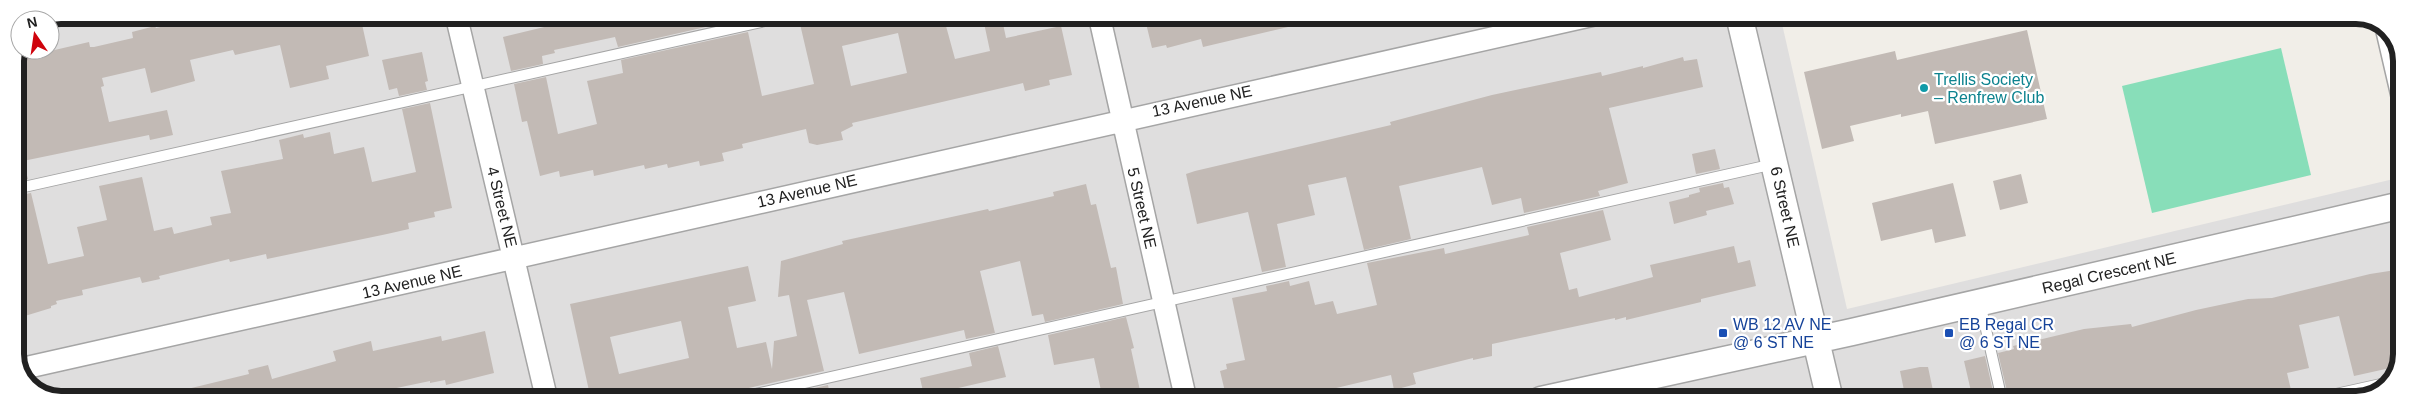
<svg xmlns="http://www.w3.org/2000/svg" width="2417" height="415" font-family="Arial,sans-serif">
<rect width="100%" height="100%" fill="#f1eee8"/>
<!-- residential -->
<path fill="#dfdede" d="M61 15H1780L1847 309 2402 177V361L2386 389 2357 400H54L28 386 15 360V61L20 49 50 50 48 20Z"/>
<!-- pitch -->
<path fill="#88deb9" d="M2281 48 2311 175 2152 213 2122 86Z"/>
<!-- building -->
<path fill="#c2bab5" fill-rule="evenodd" d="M211 15H360L369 56 326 66 329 79 290 88 280 45 235 55 233 50 190 60 195 81 151 93 145 68 102 78 104 86 101 87 109 122 167 110 173 135 150 140 149 135 23 161 28 179 15 182 16 59 89 42 90 47H94L133 38 132 32 155 26 156 28Z
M594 15H744L745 18 618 47 615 37 554 50 555 53 542 56 543 64 511 71 503 37Z
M840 15H943L955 59 990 51 984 23 1002 19 1006 38 1061 26 1072 75 1049 80 1050 85 1025 91 1023 83 852 123 853 126 841 132 843 140 817 145 809 143 806 129 742 144 743 148 722 153 724 161 700 166 699 161 668 168 667 164 645 169 644 165 594 176 593 170 560 177 559 171 540 176 527 121 522 122 514 84 546 77 558 134 597 124 587 81 623 73 621 60 748 32 762 96 814 84 800 24ZM898 33 907 73 851 86 842 46Z
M1144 15H1304L1305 23 1203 47 1201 39 1167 48 1166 45 1152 48Z
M2027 30 2047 119 1935 144 1928 111 1901 117V114L1850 126 1854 141 1822 149 1804 72 1895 51 1897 60Z
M422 52 428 81 425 82 427 90 399 96 397 88 389 90 382 60Z
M1683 57 1684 61 1697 59 1703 87 1609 108 1628 183 1598 191 1600 196 1524 213 1521 198 1492 205 1482 167 1399 186 1411 239 1364 250 1346 177 1308 185 1315 215 1277 224 1286 267 1262 272 1248 212 1197 224 1186 174 1195 171 1391 125 1390 122 1492 95 1601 72 1602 76 1643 66V68Z
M430 103 452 208 434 212 435 217 408 223 409 229 387 234 267 259 266 254 230 262 229 259 159 276 160 279 142 283 140 277 82 290 83 295 56 301 57 304 51 306V308L15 319V196L31 193 48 264 84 256 77 227 107 220 99 186 142 177 154 231 172 227 174 234 212 225 210 217 231 213 221 171 283 159 279 140 303 134 304 138 330 132 334 154 364 147 372 182 416 172 402 109Z
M1715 149 1720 169 1696 174 1692 154Z
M2021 174 2028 203 2000 210 1993 181Z
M1723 183 1724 188 1729 187 1734 204 1706 211 1707 215 1674 224 1669 202 1689 197V195L1700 192 1699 188Z
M1953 183 1966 236 1935 243 1932 229 1881 241 1872 203Z
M1086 184 1091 205 1096 204 1111 268 1116 267 1123 304 1045 322 1043 314 1032 316 1020 261 980 271 995 333 966 339 964 330 859 354 844 292 807 300 824 371 727 393 722 400H692L691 390 635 400H591L570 304 748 266 756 301 728 307 737 348 766 342 772 369 774 341 797 336 789 295 778 297 781 261 843 244 842 241 988 209 989 211 1054 196 1053 192ZM681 321 689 358 619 374 610 337Z
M1603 210 1611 240 1560 253 1569 290 1577 288 1579 297 1653 277 1650 265 1734 246 1738 263 1750 260 1756 286 1701 299V302L1626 320V317L1615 320V318L1492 344V356L1473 360V358L1413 373 1416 384 1394 390 1391 375 1332 389 1325 391 1323 394 1298 400H1227L1220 371 1227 369 1226 364 1245 360 1232 298 1267 291 1266 286 1289 281 1290 286 1309 281 1315 305 1333 301 1337 314 1377 305 1367 263 1444 248 1445 254 1529 235 1527 227Z
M2402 269V361L2399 366 2354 376 2339 316 2299 325 2309 368 2287 373 2291 390 2247 400H2009L1998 353 2014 349 2013 346 2084 329 2131 324 2132 327 2196 310 2248 299 2272 298 2370 274Z
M1126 317 1134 348 1131 349 1142 400H1103L1094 358 1054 365 1048 335Z
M485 331 494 373 446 385 445 380 430 383V381L387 390 389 400H176L175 392 249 374 248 370 268 365 272 379 336 361 333 351 371 341 373 351 441 336 442 341Z
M998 346 1006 377 954 389 956 400H925L920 378 972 366 969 353Z
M1985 356 1995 400H1973L1964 361Z
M1920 367H1928L1935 400H1906L1900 371Z
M828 385 831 400H762Z"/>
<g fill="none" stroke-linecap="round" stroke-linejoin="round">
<defs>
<path id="service" d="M15 189 792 15
M1980 303 2002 400
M729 400 1774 164
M2309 400 2390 382"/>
<path id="minor" d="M456 15 547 400
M1099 15 1186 400
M2386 27 2402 96
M20 369C545 252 1069 130 1594 15"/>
<path id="tertiary" d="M1739 15 1830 400
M1541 400 1852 332 2402 205"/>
</defs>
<!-- service casing -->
<use href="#service" stroke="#a5a5a5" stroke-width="12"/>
<!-- minor casing -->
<use href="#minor" stroke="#a5a5a5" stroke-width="24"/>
<!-- tertiary casing -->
<use href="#tertiary" stroke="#a5a5a5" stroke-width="29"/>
<!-- service -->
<use href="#service" stroke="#fff" stroke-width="10"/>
<!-- minor -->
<use href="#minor" stroke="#fff" stroke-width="21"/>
<!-- tertiary -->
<use href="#tertiary" stroke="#fff" stroke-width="26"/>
</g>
<!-- markers -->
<circle fill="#0f9aa8" stroke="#fff" stroke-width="2" cx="1924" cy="88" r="5"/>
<g fill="#1a4fb4" stroke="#fff" stroke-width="2">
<rect x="1718" y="328" width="10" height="10" rx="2.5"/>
<rect x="1944" y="328" width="10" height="10" rx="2.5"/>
</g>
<g text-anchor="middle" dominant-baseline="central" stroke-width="4.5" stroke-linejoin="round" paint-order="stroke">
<!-- culture labels -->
<g font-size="16" fill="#0d838f" stroke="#fff" text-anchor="start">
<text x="1934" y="79">Trellis Society<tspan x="1934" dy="18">– Renfrew Club</tspan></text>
</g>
<!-- street labels -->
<g font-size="16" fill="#212121" stroke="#fff">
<text transform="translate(1202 101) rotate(-12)">13 Avenue NE</text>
<text transform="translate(807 191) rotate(-13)">13 Avenue NE</text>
<text transform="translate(502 207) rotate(76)">4 Street NE</text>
<text transform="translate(1785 207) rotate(77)">6 Street NE</text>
<text transform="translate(1142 208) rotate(77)">5 Street NE</text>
<text transform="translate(2109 273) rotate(-13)">Regal Crescent NE</text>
<text transform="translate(412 282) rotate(-13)">13 Avenue NE</text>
</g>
<!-- transit labels -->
<g font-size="16" fill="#164399" stroke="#fff" text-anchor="start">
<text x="1733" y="324">WB 12 AV NE<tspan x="1733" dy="18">@ 6 ST NE</tspan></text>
<text x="1959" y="324">EB Regal CR<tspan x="1959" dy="18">@ 6 ST NE</tspan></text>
</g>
</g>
<!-- crop -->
<path d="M0 0H2417V415H0ZM61 24H2356A37 37 0 0 1 2393 61V354A37 37 0 0 1 2356 391H61A37 37 0 0 1 24 354V61A37 37 0 0 1 61 24Z" fill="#fff" fill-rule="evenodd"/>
<path fill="none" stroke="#212121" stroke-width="6" d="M61 24H2356A37 37 0 0 1 2393 61V354A37 37 0 0 1 2356 391H61A37 37 0 0 1 24 354V61A37 37 0 0 1 61 24Z"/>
<!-- north arrow -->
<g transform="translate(35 35) rotate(347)"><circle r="24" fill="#ffffff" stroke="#a6a6a6"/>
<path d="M0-4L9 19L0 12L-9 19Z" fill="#cf030c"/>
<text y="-8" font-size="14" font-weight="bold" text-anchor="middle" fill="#212121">N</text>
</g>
</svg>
